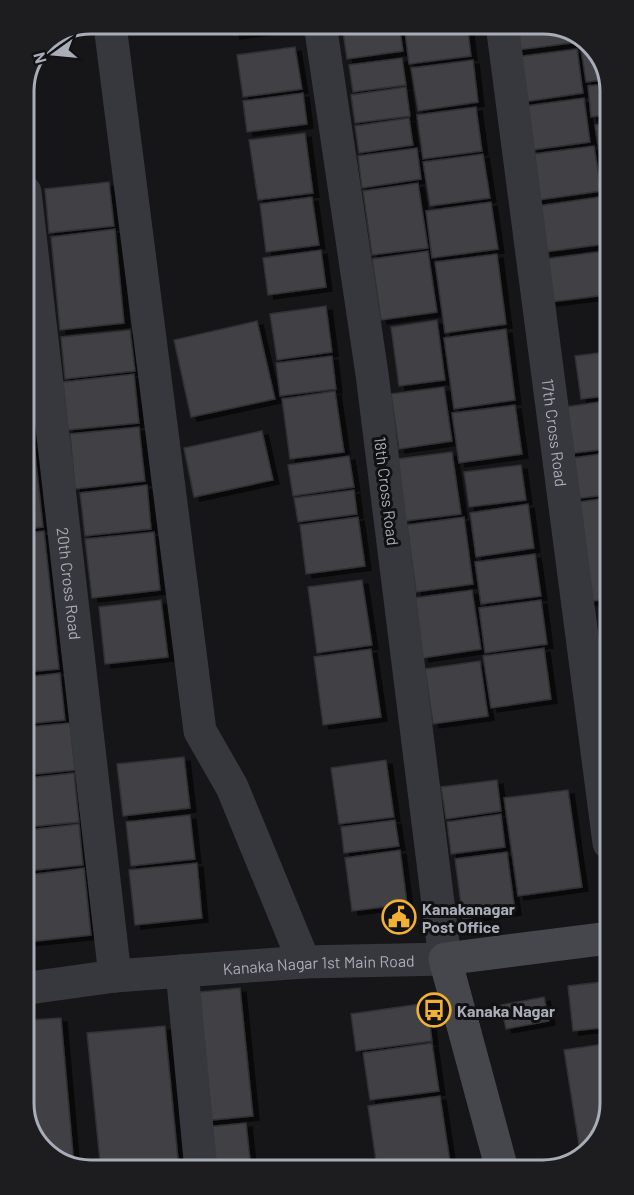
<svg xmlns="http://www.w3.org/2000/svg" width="634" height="1195" font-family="Barlow,sans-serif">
<defs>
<filter id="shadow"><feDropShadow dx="6" dy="4" stdDeviation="0" flood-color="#0009"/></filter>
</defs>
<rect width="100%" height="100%" fill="#161618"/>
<!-- building -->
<path fill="#404145" stroke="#303034" stroke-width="1.5" filter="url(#shadow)" d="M232 24H297V27L234 35Z
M349 24H399L403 51 347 59 342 25Z
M404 24H467L471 56 409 64Z
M515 24H548L577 35 578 42 518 50Z
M295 47 302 89 243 97 237 55Z
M590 47 605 65V80L586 82 581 48Z
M577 49 583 93 523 102 516 57Z
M402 58 406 85 353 92 349 65Z
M473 60 478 102 418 111 411 68Z
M605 84V115L591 117 588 86Z
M406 87 410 116 355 123 351 95Z
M303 93 307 124 247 132 243 101Z
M584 98 590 142 532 150 526 106Z
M476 107 482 151 423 159 417 115Z
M409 118 413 145 359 153 355 126Z
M605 124V162L601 163 595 125Z
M305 133 313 193 258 200 249 140Z
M594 146 601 191 532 201 526 155Z
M417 148 421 179 362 188 358 156Z
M483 154 490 198 430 206 423 162Z
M109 182 114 226 49 233 45 189Z
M418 183 428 248 372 255 363 191Z
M312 197 319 245 266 252 260 204Z
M599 197 605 244 545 252 538 206Z
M491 202 498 249 432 258 426 211Z
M115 229 124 323 60 330 51 237Z
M321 250 326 287 268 295 263 258Z
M428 251 437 312 381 320 372 259Z
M605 251 606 295 551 302 545 259Z
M497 254 506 324 445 333 435 262Z
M326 306 332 352 277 360 270 314Z
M437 320 445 380 399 386 391 327Z
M257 321 275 399 191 417 174 340Z
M506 329 515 400 454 409 444 338Z
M130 330 135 371 65 379 61 337Z
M606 352V396L581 399 575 356Z
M332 356 336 389 280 396 276 363Z
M134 374 139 423 68 430 63 382Z
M444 387 452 441 399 449 391 394Z
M335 391 344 452 290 459 282 399Z
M26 400H28L32 442H26Z
M606 401 607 449 566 454 559 408Z
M515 405 522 454 459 463 452 413Z
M139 427 145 481 75 489 70 434Z
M262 431 273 480 194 497 184 448Z
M34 444 43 527 26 529V445Z
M452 452 461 514 405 521 397 459Z
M607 453V495L572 499 566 459Z
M349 456 354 487 293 496 288 465Z
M521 465 526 500 469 507 464 472Z
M147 485 151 529 85 536 80 493Z
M354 490 357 514 298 522 294 498Z
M607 498V599L586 602 572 503Z
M528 504 534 548 476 557 470 513Z
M358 517 365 566 306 574 300 525Z
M464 517 473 584 416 592 407 525Z
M44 531 59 669 27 672 26 533Z
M154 532 160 590 92 598 85 539Z
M535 554 541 596 481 604 475 562Z
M362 580 372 645 317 653 308 587Z
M472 590 481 649 423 658 414 598Z
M161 600 168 657 105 664 99 607Z
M541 600 547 644 485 653 479 608Z
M608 647V693L601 694 595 649Z
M544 648 551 699 491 708 483 656Z
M371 649 381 717 323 725 314 657Z
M480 661 488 716 433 724 425 669Z
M60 673 65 720 27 724V677Z
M70 723 75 770 27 775V727Z
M184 757 190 808 123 816 117 764Z
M386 760 394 817 339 824 331 768Z
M74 773 79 822 28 827V778Z
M497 780 501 811 446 819 441 787Z
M568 790 582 887 518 896 504 798Z
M501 814 505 847 451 854 447 822Z
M190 815 195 859 131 866 126 822Z
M395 820 399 846 344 853 341 827Z
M79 824 83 865 28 871V830Z
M400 850 407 904 352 911 345 858Z
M507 852 515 911 463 919 455 859Z
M197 863 202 918 135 925 129 870Z
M84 868 91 935 28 942V875Z
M609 981 610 1027 573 1031 568 986Z
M240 988 253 1116 203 1121 190 993Z
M544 997 549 1021 506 1029 501 1005Z
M427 1003 432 1041 356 1051 351 1014Z
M61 1018 74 1166 50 1157 29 1130V1020Z
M165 1026 179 1170 101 1171 87 1033Z
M432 1043 439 1091 370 1100 363 1053Z
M610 1043V1104L599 1142 589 1149 580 1151 564 1050Z
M440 1096 450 1162 409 1167 377 1168 368 1106Z
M246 1123 251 1169 210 1170 206 1127Z"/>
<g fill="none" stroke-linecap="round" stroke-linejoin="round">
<!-- street -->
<g stroke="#37383d" stroke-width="33">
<path id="s1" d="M502 24 609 843"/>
<path d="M111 33 200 731 232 787 304 962"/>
<path id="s2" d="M25 192 115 976"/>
<path d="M182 971 201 1170"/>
<path id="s3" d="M29 988 115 976 304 962 445 959 372 374 320 24"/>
</g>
<!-- secondary -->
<path stroke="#45474d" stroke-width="33" d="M501 1166 445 959 609 938"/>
</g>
<!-- icons -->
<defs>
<symbol id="civic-ring" viewBox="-11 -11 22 22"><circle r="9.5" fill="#111113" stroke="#f2b134" stroke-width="1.5"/><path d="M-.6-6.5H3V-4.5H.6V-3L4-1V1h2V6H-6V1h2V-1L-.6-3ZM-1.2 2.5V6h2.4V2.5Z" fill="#f2b134"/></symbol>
<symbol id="bus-ring" viewBox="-11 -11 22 22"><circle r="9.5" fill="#111113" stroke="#f2b134" stroke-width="1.5"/><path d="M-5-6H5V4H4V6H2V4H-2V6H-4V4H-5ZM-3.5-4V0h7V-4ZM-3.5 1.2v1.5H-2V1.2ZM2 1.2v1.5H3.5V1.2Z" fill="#f2b134"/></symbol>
</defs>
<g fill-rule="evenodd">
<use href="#civic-ring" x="380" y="898" width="38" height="38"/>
<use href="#bus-ring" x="415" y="991" width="38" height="38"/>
</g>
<g text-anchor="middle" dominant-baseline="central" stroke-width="6" stroke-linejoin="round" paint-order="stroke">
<!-- street labels -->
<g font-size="16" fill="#a8adb8" stroke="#111113">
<text stroke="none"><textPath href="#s1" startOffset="412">17th Cross Road</textPath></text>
<text transform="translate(387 491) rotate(83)">18th Cross Road</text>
<text stroke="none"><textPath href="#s2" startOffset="394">20th Cross Road</textPath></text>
<text stroke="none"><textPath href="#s3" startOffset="291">Kanaka Nagar 1st Main Road</textPath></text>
</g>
<!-- poi labels -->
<g font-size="16" font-weight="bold" fill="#a8adb8" stroke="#111113" text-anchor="start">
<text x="422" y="908">Kanakanagar<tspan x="422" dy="18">Post Office</tspan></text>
<text x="457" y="1010">Kanaka Nagar</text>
</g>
</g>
<!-- crop -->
<path d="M0 0H634V1195H0ZM91 34H543A57 57 0 0 1 600 91V1103A57 57 0 0 1 543 1160H91A57 57 0 0 1 34 1103V91A57 57 0 0 1 91 34Z" fill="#1d1d20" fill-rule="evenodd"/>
<path fill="none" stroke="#a8adb8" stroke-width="3" d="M91 34H543A57 57 0 0 1 600 91V1103A57 57 0 0 1 543 1160H91A57 57 0 0 1 34 1103V91A57 57 0 0 1 91 34Z"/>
<!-- north arrow -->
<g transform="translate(54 54) rotate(255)" stroke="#111113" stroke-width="4.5" paint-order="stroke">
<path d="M0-4.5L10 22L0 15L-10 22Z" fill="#a8adb8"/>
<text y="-9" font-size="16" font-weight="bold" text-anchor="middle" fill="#a8adb8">N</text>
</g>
</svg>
